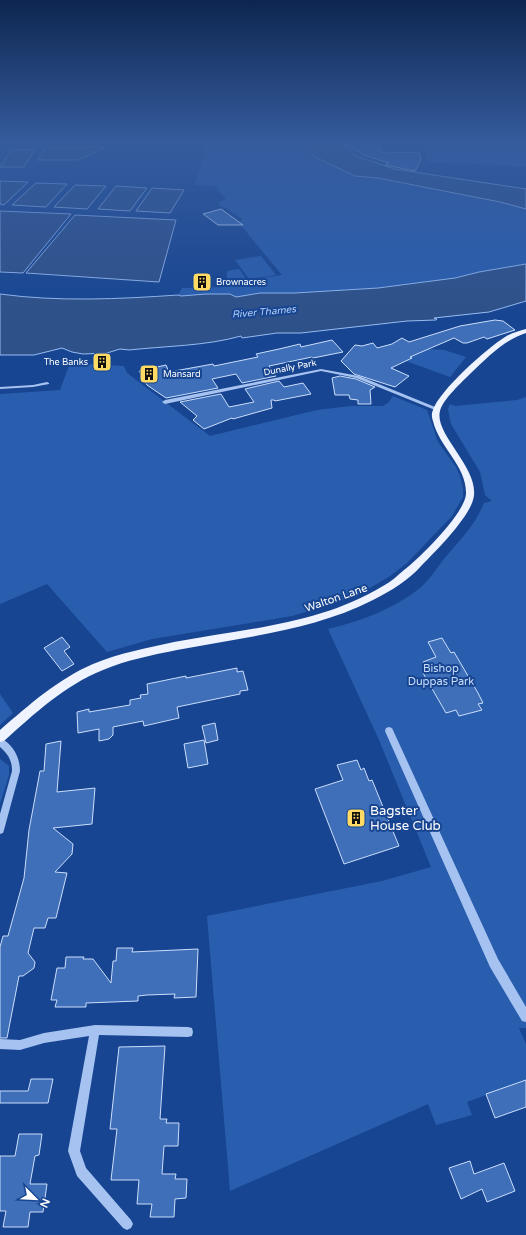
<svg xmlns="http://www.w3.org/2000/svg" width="526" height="1235" font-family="'Varela Round',sans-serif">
<rect width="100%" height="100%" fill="#174591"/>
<!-- green -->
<path fill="#295eaf" d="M207 142H303V146L317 158 355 176 378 178 500 202 526 209V264L479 272 455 278 378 288 295 293H260L236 297 230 294H206L181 296 178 295 182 288 227 287V271L239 269 247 280 282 275 239 223 242 219 226 208 221 207 218 202 226 199 215 186 195 185Z
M426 142H526V166C517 169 508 165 499 165 475 163 451 164 427 162Z
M261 256 276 275 249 279 235 260Z
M429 349 444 350 466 357 450 377 406 361 412 358 410 357Z
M70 363 124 366 127 373 210 436 317 410 351 406H383L389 402 393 396 427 410 438 442 456 467 460 476 463 489V497L452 516 407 563 390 576 360 594 330 605 292 616 152 639 107 652 47 584 0 604V394L60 390Z
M526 397V1028H519L526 1044V1080L467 1102 472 1115 436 1125 428 1104 230 1191 207 916 382 881 431 867 379 740 328 629C359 622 394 609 420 588 431 579 439 564 449 553 463 537 476 523 484 503L492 501 485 495 480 472 451 424 448 409 450 404 455 406 517 400Z
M0 694 13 713 0 725Z
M0 759 9 766V775L0 804Z"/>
<!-- water -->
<path fill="#2f5189" stroke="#97bcf2" d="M303 142H341L356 156 394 169 526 189V209L500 202 378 178 355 176 317 158 304 147Z
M46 147H107L77 160H38Z
M11 150H35L24 167H0Z
M0 181 28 182 4 205 0 204Z
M36 183 67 184 46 207 12 205Z
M75 185 106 186 87 209 54 207Z
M116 186 147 188 130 211 98 209Z
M152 188 184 190 170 213 136 211Z
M0 211 71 214 23 273 0 272Z
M75 215 176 220 159 282 26 273Z
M526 264V301L489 312 434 318 437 319 436 320 407 321 301 333H277L242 338 241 336C206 346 165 346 129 350L120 349 107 353 83 354 72 352 62 348 34 355H0V294C58 302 120 299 178 295L181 296 206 294H230L236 297 260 293H295L378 288 455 278 479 272Z"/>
<!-- building -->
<path fill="#3f6fb9" stroke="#cbdefb" d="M339 142H368L370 144H378L383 153 419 152 421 160 415 171 385 165 389 163 363 155 361 153Z
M221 209 243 225H218L203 214Z
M495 320 503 321 515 330 487 339 484 337 467 343H463L454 338 410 357 412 358 391 368 409 376 395 387 354 374 341 361 355 345 362 346 373 343 377 348 392 344 402 338 409 342 460 326Z
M332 340 343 352 313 358 312 357 269 366 276 376 242 383 236 374 212 379 218 388 166 398 147 385 139 371 166 365 169 372 213 364 214 366 258 357 256 354 279 349 300 344 301 347Z
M340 376 356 379 375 387 370 390 371 404H358V400L350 399 349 395H335L332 378Z
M279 381 284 387 303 383 311 394 275 401 274 400H271L272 408 233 419 232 418 204 429 193 420 197 416 180 402 221 394 229 407 254 402 245 389Z
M62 637 70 647 64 651 74 664 62 671 44 648Z
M442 638 451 653 454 652 478 693 483 703 478 704 482 710 459 716 456 710 446 713 423 673 428 672 423 662 436 657 428 642Z
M237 668V672L243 671 248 690 240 691V694L177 707 179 718 144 726 143 721 113 727V735L109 739 99 741V729L78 733 77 712 89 709V712L130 705V700L141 698 140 695 148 694 147 684 186 676V678Z
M215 723 218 740 206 743 202 726Z
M204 740 208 764 188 768 184 744Z
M61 741 57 792 95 788 92 824 53 828 73 844 72 854 55 872 67 873 56 918H48L45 928H34L28 953 35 962 34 968 23 976H19L7 1038H0V947L3 936H8L24 878 29 830 40 771H44L46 744Z
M357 760 361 770 364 768 369 781 372 780 399 846 344 864 315 789 343 780 337 765Z
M117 948H133L132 952 198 949 196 997 174 998 175 994 147 995 138 996V1001L86 1003V1007H55L57 1000H51L57 968H65L66 957H84L83 959H93L111 983 113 961H116Z
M165 1046 160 1119H167L166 1123H179L178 1146H164L162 1174H176L175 1179H187L186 1198 175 1199 174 1217H150L152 1204H137L139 1180H111L117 1129H110L119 1047Z
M31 1079H53L48 1103H0V1091H28Z
M526 1080V1107L495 1118 486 1094Z
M19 1134H42L39 1155 35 1156 30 1184H47L43 1212H30L28 1227H3L6 1211H0V1156H15Z
M470 1161 474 1174 504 1163 515 1191 487 1202 482 1189 461 1199 449 1168Z"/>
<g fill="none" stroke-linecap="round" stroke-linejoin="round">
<!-- minor -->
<path fill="#a5c2f0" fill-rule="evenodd" d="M321 369 359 376 440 409 435 410 356 378 321 371 165 404 162 402 165 400Z
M47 382 49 383V384L33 387 0 389V387L33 385Z
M389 727 392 728 498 959 526 1007V1022L522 1021 490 967 385 731 386 728Z
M0 738C13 744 20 757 20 771L4 830 3 833 0 834V814L12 771C12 760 8 754 0 747Z
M95 1025 188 1027 192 1028 193 1032 192 1036 188 1037 99 1035 80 1151 86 1168 131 1220 133 1224 131 1228 127 1230 123 1228 77 1176 68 1151 89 1036 44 1043 20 1050 0 1049V1039L20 1040 44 1033Z"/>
<!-- major -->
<path fill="#eef3ff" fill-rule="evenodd" d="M526 329V333C504 340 488 357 471 373 462 382 443 399 440 411 434 434 477 466 474 495 473 514 436 551 422 565 409 580 391 591 373 600 312 631 243 637 177 650 152 655 127 660 103 670 65 685 34 714 4 741L0 742V730C29 705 58 679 93 664 119 653 147 648 174 642 244 629 321 624 383 586 391 582 398 575 404 570 420 558 465 513 466 494 467 466 439 447 433 421 432 418 431 414 433 410 439 391 487 348 505 337 511 333 519 331 526 329Z"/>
</g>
<!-- sky -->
<linearGradient id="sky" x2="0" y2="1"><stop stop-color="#0d2650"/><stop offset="0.45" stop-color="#365c9d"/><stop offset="1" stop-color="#365c9d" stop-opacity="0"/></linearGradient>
<rect width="526" height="315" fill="url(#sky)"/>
<!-- icons -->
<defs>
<symbol id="building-square" viewBox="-11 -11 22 22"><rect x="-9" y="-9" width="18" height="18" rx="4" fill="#ffdb64" stroke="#174591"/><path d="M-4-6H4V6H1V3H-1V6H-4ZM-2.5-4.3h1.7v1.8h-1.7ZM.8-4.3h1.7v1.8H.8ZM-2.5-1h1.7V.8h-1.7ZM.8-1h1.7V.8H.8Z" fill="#111"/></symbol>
</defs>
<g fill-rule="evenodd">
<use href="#building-square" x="191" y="271" width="22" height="22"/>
<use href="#building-square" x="91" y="351" width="22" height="22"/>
<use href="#building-square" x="138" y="363" width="22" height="22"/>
<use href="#building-square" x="345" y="807" width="22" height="22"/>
</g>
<g text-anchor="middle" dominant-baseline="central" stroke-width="4" stroke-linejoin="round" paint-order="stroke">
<!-- far-poi labels -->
<g font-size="9" fill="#fff" stroke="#174591" text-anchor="start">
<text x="216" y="282">Brownacres</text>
<text x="88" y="362" text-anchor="end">The Banks</text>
<text x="163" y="374">Mansard</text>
</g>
<!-- far-street labels -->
<g font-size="9" fill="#fff" stroke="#174591">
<text transform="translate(290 368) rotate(-11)">Dunally Park</text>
</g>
<!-- far-water labels -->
<g font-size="10" font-style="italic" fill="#b1cdf7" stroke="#174591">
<text transform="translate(264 312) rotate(-5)">River Thames</text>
</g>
<!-- street labels -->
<g font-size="11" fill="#fff" stroke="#174591">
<text transform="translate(336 598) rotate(-19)">Walton Lane</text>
</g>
<!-- park labels -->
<g font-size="11" fill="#cbdefb" stroke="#174591">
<text x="441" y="668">Bishop<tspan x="441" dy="13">Duppas Park</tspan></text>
</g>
<!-- near-poi labels -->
<g font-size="13" fill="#fff" stroke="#174591" text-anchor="start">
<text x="370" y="811">Bagster<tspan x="370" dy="15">House Club</tspan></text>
</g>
</g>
<!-- north arrow -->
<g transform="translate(36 1199) rotate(114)" stroke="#174591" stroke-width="3" paint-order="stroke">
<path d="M0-3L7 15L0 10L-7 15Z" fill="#ffffff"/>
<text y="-6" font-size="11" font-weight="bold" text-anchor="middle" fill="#ffffff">N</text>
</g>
</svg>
